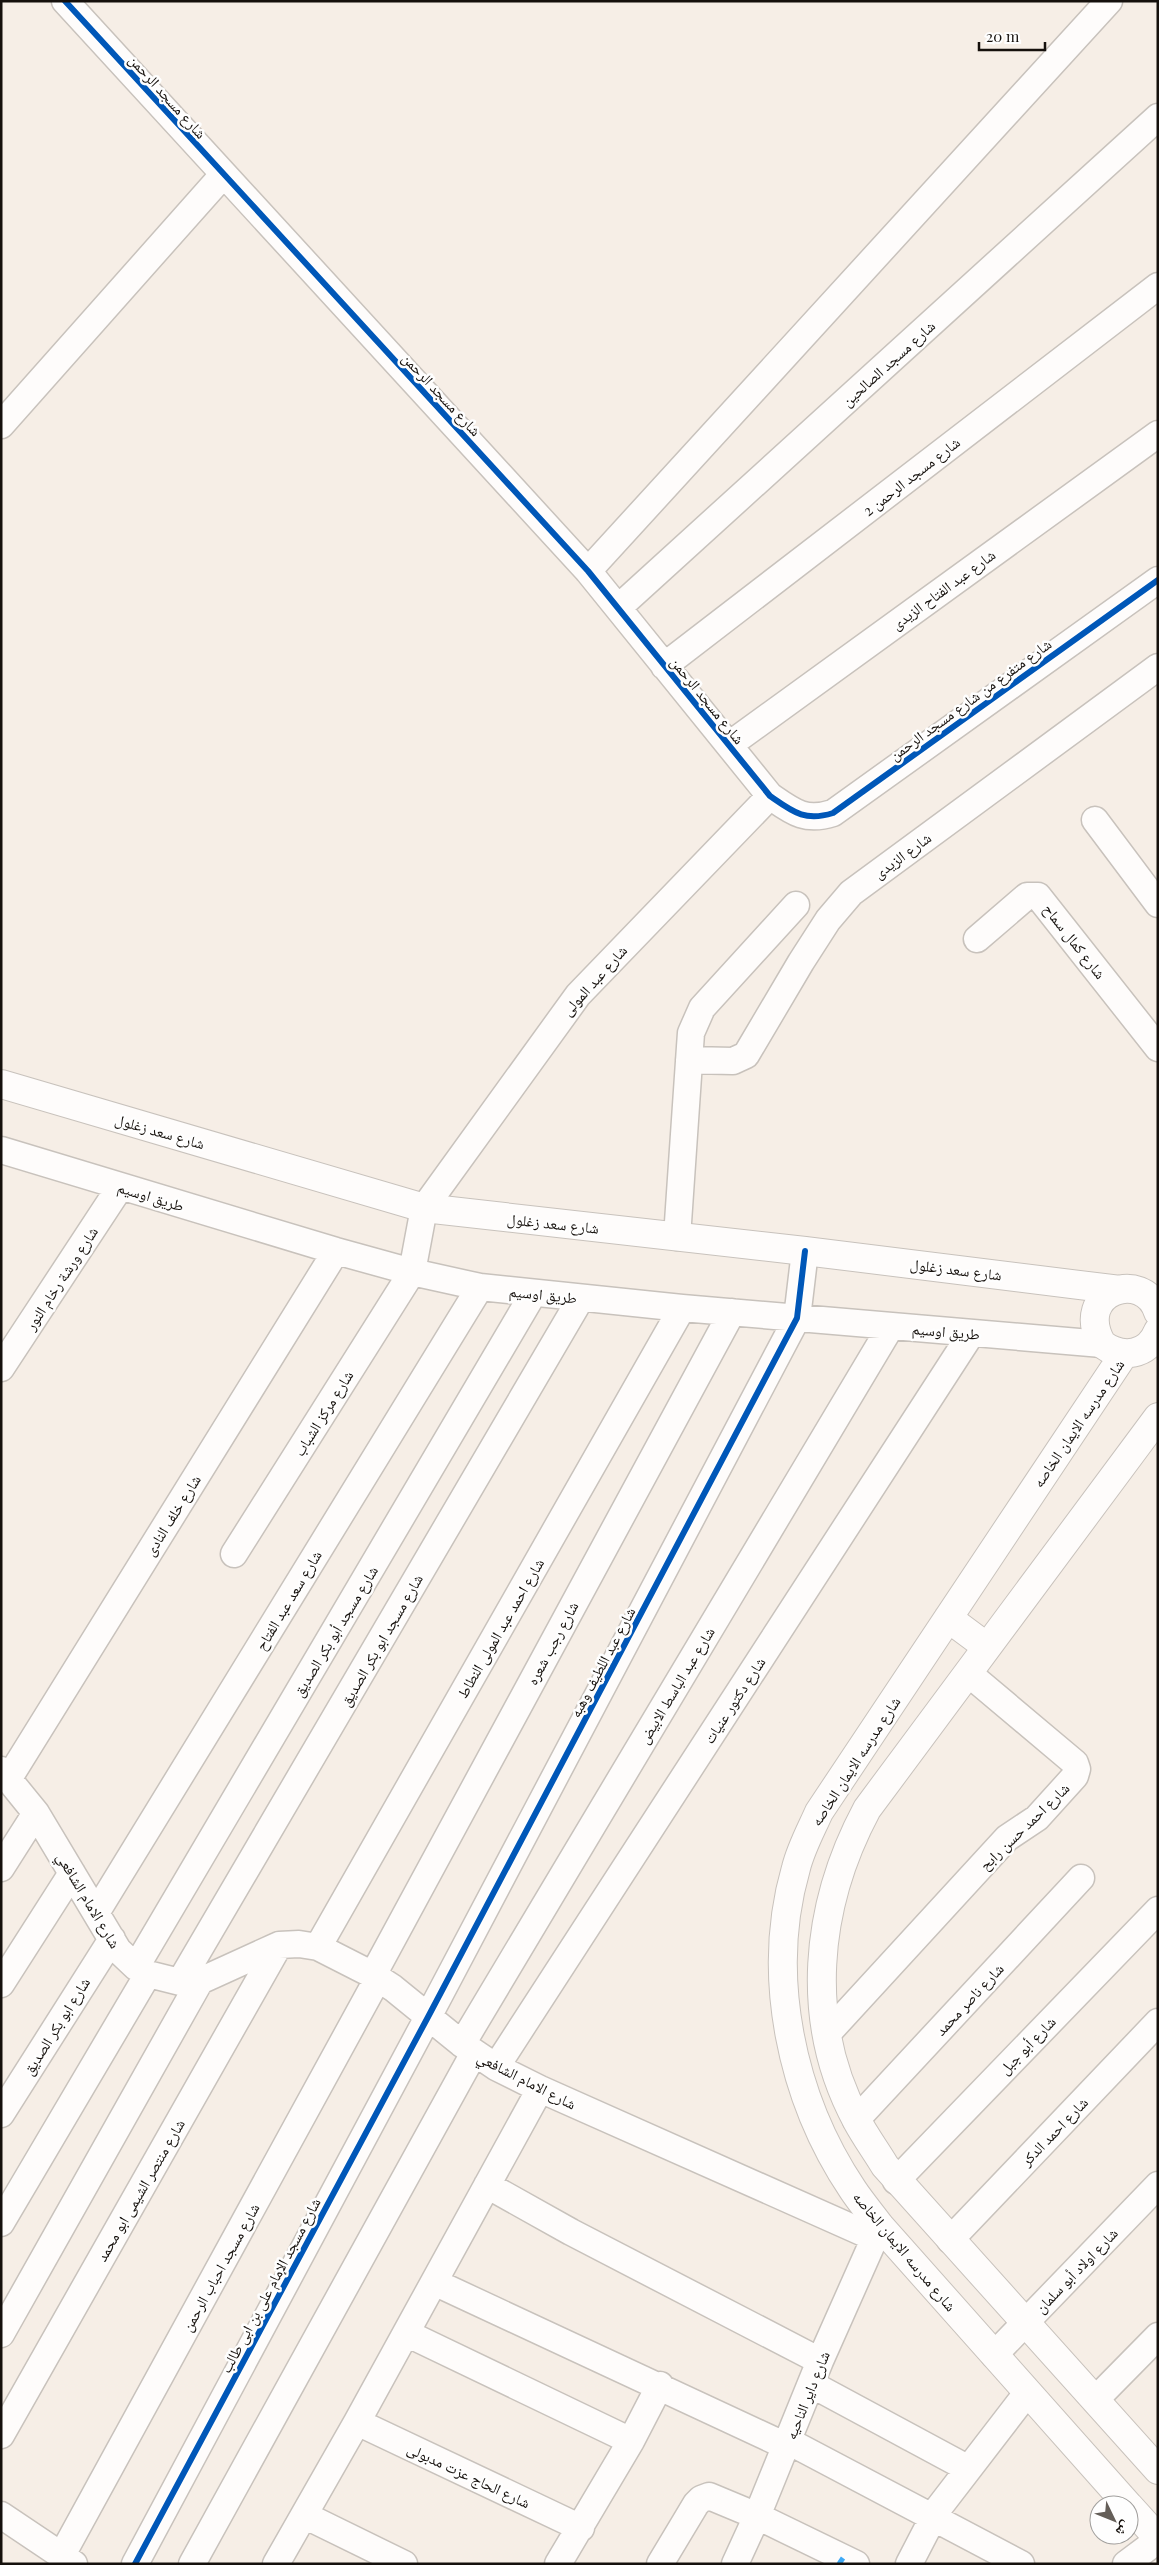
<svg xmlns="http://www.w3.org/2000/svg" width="1159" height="2565" font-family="'Playfair Display','Noto Naskh Arabic',serif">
<rect width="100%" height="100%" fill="#f6eee6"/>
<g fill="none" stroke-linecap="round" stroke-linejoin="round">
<defs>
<path id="minor" d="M65 1 588 571 770 796C793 812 805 822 833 813L1158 580
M1 425 223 175
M588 571 1109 1
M618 608 1158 117
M664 666 1158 286
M729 745 1158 434
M1095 820 1158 904
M977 939 1027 896H1038L1158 1048
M689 1060 733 1061 746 1055 801 962 828 920 851 893 1158 667
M1 1150 336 1251 412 1272 480 1287 682 1308 1102 1344
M677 1237 690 1047 691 1033 702 1008 796 905
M1 1368 120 1187
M234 1554 412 1272 424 1208 578 995 770 796
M1 1770 36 1813 118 1950 136 1967 148 1974 180 1982 200 1981 279 1945 299 1944 318 1947 373 1975 393 1988 462 2044 496 2067 540 2089 875 2238
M9 1778 336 1251
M1 1868 36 1813
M96 1913 480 1287
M318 1947 682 1308
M136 1967 533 1294
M373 1975 732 1312
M180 1982 581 1298
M1 1984 72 1873
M827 2034 1007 1838 1037 1818 1075 1776 1077 1769 1075 1763 968 1673
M462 2044 891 1326
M496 2067 971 1334
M1 2114 112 1939
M856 2120 1081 1878
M896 2181 1158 1910
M487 2185 571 2232 820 2361
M1 2223 148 1974
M950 2240 1158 2022
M434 2282 786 2446
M406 2333 631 2441 558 2564
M1 2334 200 1981
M994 2355 1158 2185
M811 2384 967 2468
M1095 2400 1158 2336
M357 2422 581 2528
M1 2435 279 1945
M631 2441 660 2385
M788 2441 1021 2564
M1 2515 74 2564
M304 2515 404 2564
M62 2555 378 1978
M135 2564 428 2017 797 1318 805 1251
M192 2564 474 2053
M276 2564 357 2422 540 2089
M660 2564 696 2504 701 2499 709 2496 757 2516 856 2564
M735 2564 757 2516 820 2361 880 2226
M909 2564 937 2510 1027 2393
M1126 2564 1158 2540"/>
<path id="tertiary" d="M1 1084 424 1208 805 1251 1120 1290
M1158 1312C1144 1268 1072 1291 1102 1344 1122 1359 1148 1356 1158 1331
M1124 1354 819 1812C811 1830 801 1848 796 1868 765 1975 791 2098 853 2190 861 2202 871 2214 880 2226L1128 2505
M1158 1417 867 1809C815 1906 803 2021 857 2121 865 2136 876 2151 885 2166L1158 2470
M948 1618 987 1647
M1129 2506 1158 2538"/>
</defs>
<!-- minor casing -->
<use href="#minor" stroke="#c8c2bc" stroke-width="29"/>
<!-- tertiary casing -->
<use href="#tertiary" stroke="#c8c2bc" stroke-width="30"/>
<!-- minor -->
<use href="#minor" stroke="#fefcfb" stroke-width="26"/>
<!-- tertiary -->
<use href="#tertiary" stroke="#fefcfb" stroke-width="28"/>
<!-- quiet -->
<path stroke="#3fa9f5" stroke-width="5" stroke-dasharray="10 5" stroke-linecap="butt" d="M839 2564 843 2558"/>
<defs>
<path id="cycleway" d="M65 1 588 571 770 796C793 812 805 822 833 813L1158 580
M135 2564 428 2017 797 1318 805 1251"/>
</defs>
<!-- cycleway casing -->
<use href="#cycleway" stroke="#fefefe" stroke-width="9"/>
<!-- cycleway -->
<use href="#cycleway" stroke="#0057b8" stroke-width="6"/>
</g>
<g text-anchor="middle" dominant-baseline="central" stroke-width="5" stroke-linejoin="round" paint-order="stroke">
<!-- street labels -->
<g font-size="15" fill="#15100c" stroke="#fefefe">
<text transform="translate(168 96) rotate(48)">شارع مسجد الرحمن</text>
<text transform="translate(888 363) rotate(-42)">شارع مسجد الصالحين</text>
<text transform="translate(442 394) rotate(47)">شارع مسجد الرحمن</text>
<text transform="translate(911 476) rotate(-38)">شارع مسجد الرحمن 2</text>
<text transform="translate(943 589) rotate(-36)">شارع عبد الفتاح الزيدى</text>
<text transform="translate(970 699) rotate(-36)">شارع متفرع من شارع مسجد الرحمن</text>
<text transform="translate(708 700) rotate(51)">شارع مسجد الرحمن</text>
<text transform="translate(902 855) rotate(-36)">شارع الزيدى</text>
<text transform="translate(1075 941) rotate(52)">شارع كمال سماح</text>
<text transform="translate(594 980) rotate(-48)">شارع عبد المولى</text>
<text transform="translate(160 1131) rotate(16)">شارع سعد زغلول</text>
<text transform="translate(151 1196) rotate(17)">طريق اوسيم</text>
<text transform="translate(553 1223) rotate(6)">شارع سعد زغلول</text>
<text transform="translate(956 1269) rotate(7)">شارع سعد زغلول</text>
<text transform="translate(61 1278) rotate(-57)">شارع ورشة رخام النور</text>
<text transform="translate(543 1294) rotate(6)">طريق اوسيم</text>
<text transform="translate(946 1331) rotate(5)">طريق اوسيم</text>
<text transform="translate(323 1413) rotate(-58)">شارع مركز الشباب</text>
<text transform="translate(1078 1423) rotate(-56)">شارع مدرسه الايمان الخاصه</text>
<text transform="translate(172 1515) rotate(-58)">شارع خلف النادى</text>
<text transform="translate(288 1600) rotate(-59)">شارع سعد عبد الفتاح</text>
<text transform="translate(500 1628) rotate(-60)">شارع احمد عبد المولى النطاط</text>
<text transform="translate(335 1631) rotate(-59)">شارع مسجد أبو بكر الصديق</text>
<text transform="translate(381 1640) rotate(-60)">شارع مسجد ابو بكر الصديق</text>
<text transform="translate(552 1643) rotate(-62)">شارع رجب شعره</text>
<text transform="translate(602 1662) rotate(-62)">شارع عبد اللطيف وهبه</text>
<text transform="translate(676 1685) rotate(-59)">شارع عبد الباسط الابيض</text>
<text transform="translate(734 1700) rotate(-57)">شارع دكتور عنيات</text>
<text transform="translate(855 1761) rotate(-57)">شارع مدرسه الايمان الخاصه</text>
<text transform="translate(1024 1826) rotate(-44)">شارع احمد حسن رابح</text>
<text transform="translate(89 1900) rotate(59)">شارع الامام الشافعي</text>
<text transform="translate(969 1999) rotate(-47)">شارع ناصر محمد</text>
<text transform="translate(56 2026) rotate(-58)">شارع ابو بكر الصديق</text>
<text transform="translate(1027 2045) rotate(-46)">شارع أبو جبل</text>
<text transform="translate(527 2080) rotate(27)">شارع الامام الشافعي</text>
<text transform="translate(1054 2131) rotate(-46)">شارع احمد الدكر</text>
<text transform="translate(140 2190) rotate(-60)">شارع منتصر الشيمى ابو محمد</text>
<text transform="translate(905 2251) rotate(50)">شارع مدرسه الايمان الخاصه</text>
<text transform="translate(220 2267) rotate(-61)">شارع مسجد احباب الرحمن</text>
<text transform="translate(1076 2270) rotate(-46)">شارع اولاد أبو سلمان</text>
<text transform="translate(270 2285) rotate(-62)">شارع مسجد الإمام على بن ابى طالب</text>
<text transform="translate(807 2395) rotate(-68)">شارع داير الناحيه</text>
<text transform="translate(469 2475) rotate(25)">شارع الحاج عزت مدبولى</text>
</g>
</g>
<!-- border -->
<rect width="1159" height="2565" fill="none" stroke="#15100c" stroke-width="5"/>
<!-- north arrow -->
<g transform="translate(1114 2520) rotate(133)"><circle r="24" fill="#fefefe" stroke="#a19f9d"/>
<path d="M0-4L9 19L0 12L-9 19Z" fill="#645e58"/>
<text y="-8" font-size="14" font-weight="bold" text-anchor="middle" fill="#15100c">ش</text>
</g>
<!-- scale -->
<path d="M979 42v8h66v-8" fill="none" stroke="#15100c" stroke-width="2.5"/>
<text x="986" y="42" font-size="15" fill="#15100c" stroke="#fefefe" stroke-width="4" paint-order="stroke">20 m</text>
</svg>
